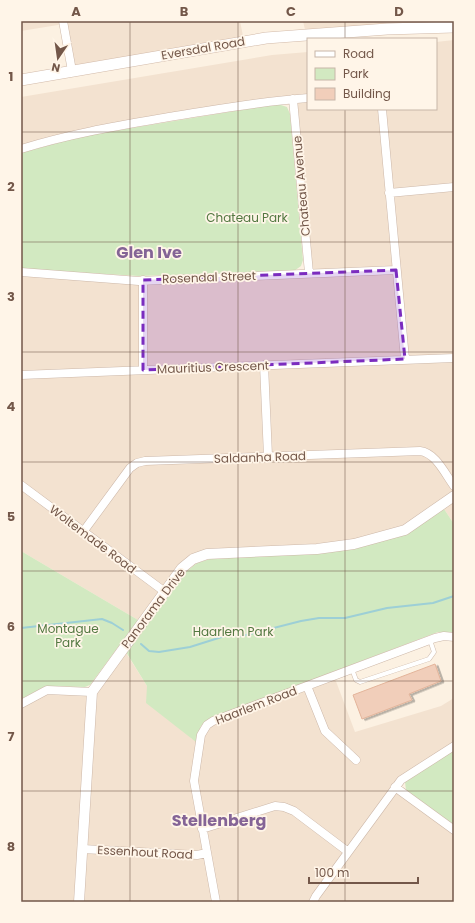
<svg xmlns="http://www.w3.org/2000/svg" width="475" height="923" font-family="Poppins,sans-serif">
<defs>
<filter id="shadow"><feDropShadow dx="3" dy="1.5" stdDeviation="0" flood-color="#0004"/></filter>
</defs>
<rect width="100%" height="100%" fill="#fcf1e2"/>
<!-- residential -->
<path fill="#f3e2d0" d="M22 21H240L244 41 72 70 64 24 21 31Z
M303 21H436L387 28 306 34Z
M454 40V524L442 506 414 526 363 543 199 557 138 620 21 551V272L139 280 309 273 293 98 256 103 21 149V97L272 55 308 52V109H436V42Z
M123 648 147 686 192 739 204 728 334 676 355 732 441 706 454 698V747L396 787 454 830V902H21V703L36 694 92 692Z"/>
<!-- green -->
<path fill="#d2e9c1" d="M278 104 287 107 290 114 303 260 301 266 294 271 139 276 21 269V153L83 136Z
M444 509 454 524V633L438 632 211 718 201 726 196 742 146 703 147 686 126 652 187 571 197 563 210 559 325 553 354 549 405 535Z
M21 551 138 620 90 685 85 687 46 686 21 699Z
M454 750V825L406 790 405 782Z"/>
<g fill="none" stroke-linecap="round" stroke-linejoin="round">
<!-- stream -->
<path stroke="#9dcfd6" stroke-width="2" d="M21 628 102 619 112 623 123 630
M141 644 149 651 159 652 190 647 228 635 242 636 301 621 319 618H345L387 608 433 603 454 596"/>
</g>
<!-- building -->
<path fill="#f1ceba" stroke="#e3b49a" filter="url(#shadow)" d="M435 664 441 681 409 694 412 700 362 719 353 695Z"/>
<g fill="none" stroke-linecap="round" stroke-linejoin="round">
<defs>
<path id="service" d="M352 669 356 680 360 682 429 659 434 652 430 640"/>
<path id="minor" d="M63 21 72 71
M293 99 309 273
M382 109 405 359
M21 149C72 133 123 125 175 116 220 109 263 101 308 98
M389 193 454 187
M21 272 139 281 396 270
M264 365 268 456
M143 370V280
M21 375 454 358
M21 485 165 592
M83 532 130 468 137 463 145 461 420 451C436 453 445 474 454 486
M307 686 325 731 356 760
M21 704 47 690 92 692
M395 787 454 830
M202 829 275 806 284 807 294 811 347 851
M82 849 197 855 207 853
M216 902 194 781 201 735 207 725 213 721 435 638 444 636 454 637
M313 902 316 896 401 780 454 746"/>
<path id="tertiary" d="M79 902 92 692 182 568 193 559 207 554 317 549 354 544 405 530 454 496"/>
<path id="secondary" d="M21 80 266 38 387 29 454 27"/>
</defs>
<!-- service casing -->
<use href="#service" stroke="#cdb8a9" stroke-width="5"/>
<!-- minor casing -->
<use href="#minor" stroke="#cdb8a9" stroke-width="9"/>
<!-- tertiary casing -->
<use href="#tertiary" stroke="#cdb8a9" stroke-width="11"/>
<!-- secondary casing -->
<use href="#secondary" stroke="#d2baa9" stroke-width="12"/>
<!-- service -->
<use href="#service" stroke="#fff" stroke-width="4"/>
<!-- minor -->
<use href="#minor" stroke="#fff" stroke-width="8"/>
<!-- tertiary -->
<use href="#tertiary" stroke="#fff" stroke-width="10"/>
<!-- secondary -->
<use href="#secondary" stroke="#fff" stroke-width="11"/>
</g>
<!-- marked area -->
<path fill="#7b2cbf" fill-opacity="0.2" stroke="#7b2cbf" stroke-width="3" stroke-dasharray="8 5" stroke-linejoin="round" d="M396 270 405 359 143 370V280Z"/>
<!-- grid -->
<path fill="none" stroke="#735749" stroke-width="1" stroke-opacity="0.55" d="M130 21V902M238 21V902M345 21V39M345 109V902M21 132H454M21 242H454M21 352H454M21 462H454M21 571H454M21 681H454M21 791H454"/>
<g text-anchor="middle" dominant-baseline="central" stroke-width="3.5" stroke-linejoin="round" paint-order="stroke">
<!-- street labels -->
<g font-size="12" fill="#735749" stroke="#fff5e8">
<text transform="translate(203 48) rotate(-10)">Eversdal Road</text>
<text transform="translate(301 186) rotate(-95)">Chateau Avenue</text>
<text transform="translate(209 277) rotate(-2)">Rosendal Street</text>
<text transform="translate(213 367) rotate(-2)">Mauritius Crescent</text>
<text transform="translate(260 457) rotate(-2)">Saldanha Road</text>
<text transform="translate(93 539) rotate(37)">Woltemade Road</text>
<text transform="translate(153 608) rotate(-53)">Panorama Drive</text>
<text transform="translate(256 705) rotate(-21)">Haarlem Road</text>
<text transform="translate(145 852) rotate(3)">Essenhout Road</text>
</g>
<!-- park labels -->
<g font-size="12" fill="#537841" stroke="#fff5e8">
<text x="247" y="217">Chateau Park</text>
<text x="68" y="628">Montague<tspan x="68" dy="14">Park</tspan></text>
<text x="233" y="631">Haarlem Park</text>
</g>
<!-- district labels -->
<g font-size="16" font-weight="bold" fill="#846496" stroke="#fff5e8">
<text x="149" y="252">Glen Ive</text>
<text x="219" y="820">Stellenberg</text>
</g>
</g>
<!-- border -->
<rect width="475" height="923" fill="none" stroke="#fff5e8" stroke-width="44"/>
<!-- legend -->
<rect x="307" y="38" width="130" height="72" fill="#fff5e8" stroke="#c7b6a8"/>
<rect x="315" y="51" width="20" height="6" fill="#ffffff" stroke="#c7b6a8"/>
<text x="343" y="58" font-size="12" fill="#735749">Road</text>
<rect x="315" y="68" width="20" height="12" fill="#d2e9c1" stroke="#c7b6a8"/>
<text x="343" y="78" font-size="12" fill="#735749">Park</text>
<rect x="315" y="88" width="20" height="12" fill="#f1ceba" stroke="#c7b6a8"/>
<text x="343" y="98" font-size="12" fill="#735749">Building</text>
<!-- north arrow -->
<g transform="translate(58 58) rotate(193)" stroke="#fff5e8" stroke-width="3" paint-order="stroke">
<path d="M0-3L7 15L0 10L-7 15Z" fill="#735749"/>
<text y="-6" font-size="11" font-weight="bold" text-anchor="middle" fill="#735749">N</text>
</g>
<!-- scale -->
<path d="M309 877v6h109v-6" fill="none" stroke="#735749" stroke-width="2"/>
<text x="315" y="877" font-size="12" fill="#735749" stroke="#fff5e8" stroke-width="3" paint-order="stroke">100 m</text>
<rect x="22" y="22" width="431" height="879" fill="none" stroke="#735749" stroke-width="1.5"/>
<g font-size="13" text-anchor="middle" font-weight="bold" fill="#735749">
<text x="76" y="16">A</text>
<text x="184" y="16">B</text>
<text x="291" y="16">C</text>
<text x="399" y="16">D</text>
<text x="11" y="81">1</text>
<text x="11" y="191">2</text>
<text x="11" y="301">3</text>
<text x="11" y="411">4</text>
<text x="11" y="521">5</text>
<text x="11" y="631">6</text>
<text x="11" y="741">7</text>
<text x="11" y="851">8</text>
</g>
</svg>
